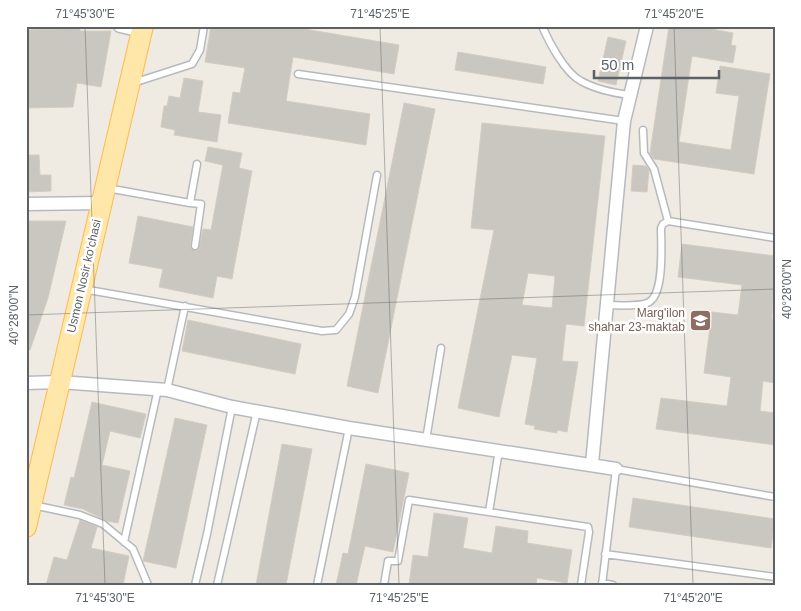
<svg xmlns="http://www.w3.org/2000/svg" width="801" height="611" font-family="Helvetica,sans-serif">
<rect width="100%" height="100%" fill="#efebe3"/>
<!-- building -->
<path fill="#cac6c0" stroke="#d5ccc1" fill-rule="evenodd" d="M61 26 79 29 81 31H111L101 87 77 83 73 107 26 108V30L60 29Z
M211 26H287L399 45 394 74 293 57 286 101 370 114 366 145 228 123 233 92 240 93 245 68 205 62Z
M669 26H695L733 33 731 45 736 46 733 63 692 56 679 142 731 150 739 96 716 93 720 66 770 74 754 174 654 159 650 153Z
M608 37 626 41 616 85 598 81Z
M458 52 546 67 543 84 455 70Z
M184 78 203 81 198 112 221 115 217 142 174 135 175 130 161 127 164 106H167L169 96 180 98Z
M404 103 435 109 378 393 347 386Z
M482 123 605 136 584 326 566 324 562 361 578 362 567 432 557 430V433L534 429 535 426 525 424 537 358 512 355 499 417 458 408 494 230 471 228ZM528 273 555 276 552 308 522 305Z
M208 147 242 153 239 168 252 171 232 279 217 276 213 298 159 287 163 269 129 263 138 216 193 227 190 247 195 251 199 249 203 229 211 230 223 165 205 161Z
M26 155H39L40 175H51V191L26 192Z
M633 165 646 166 649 170 647 192 631 191Z
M26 221H66L48 298 30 350H26Z
M682 244 775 256 772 319H775V383L763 381 760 411 775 413V445L656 429 661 398 727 406 731 377 704 373 712 312 738 315 742 285 678 277Z
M188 320 301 344 295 374 182 351Z
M92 402 146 414 140 438 110 431 102 465 130 471 118 523 107 521 83 509 64 505 71 477 74 478Z
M175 418 207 425 176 568 143 561Z
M282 444 312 449 286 585H256Z
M366 464 409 473 393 552 365 546 356 585H336L343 553 348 554Z
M633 498 775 519 771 548 629 527Z
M434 513 468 518 463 548 492 553 496 526 528 531 527 543 572 550 567 583 537 578 536 585H409L413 555 428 557Z
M80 520 97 527 91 548 129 556 123 585H46L54 557 67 560Z"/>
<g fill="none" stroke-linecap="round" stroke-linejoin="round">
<defs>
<path id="lane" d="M542 26C549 42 565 73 581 81 595 89 614 93 630 95
M298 74 624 121
M133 83 192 64 200 50 204 26
M643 130 644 153 654 169 668 221
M107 188 190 203 197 164
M190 203 201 204 195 246
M83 289 322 331 336 330 349 314 355 297 377 175
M607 305C619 305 636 307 647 303 665 297 661 244 661 228L663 224 668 221 775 238
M167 390 185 306
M426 440 441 348
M33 505 80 515 103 524 133 549 148 585
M489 512 499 450
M124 542 158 389
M605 554 775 577
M602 583 613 585
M195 585 207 534 232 407
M217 585 257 411
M317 585 349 428
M384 585 388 561H398L409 500 588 527 589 532 581 585
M602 585 616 469 775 497"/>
<path id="street" d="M120 26 142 31
M26 204 102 203
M26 383 60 382 167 390 232 407 349 428 616 469
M592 464 624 121 647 26"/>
<path id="primary" d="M26 527 143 26"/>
</defs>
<!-- lane casing -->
<use href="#lane" stroke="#b6babf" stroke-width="9"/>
<!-- street casing -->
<use href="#street" stroke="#b6babf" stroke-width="15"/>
<!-- primary casing -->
<use href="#primary" stroke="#feb94d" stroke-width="22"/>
<!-- lane -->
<use href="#lane" stroke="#fff" stroke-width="6"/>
<!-- street -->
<use href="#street" stroke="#fff" stroke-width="12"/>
<!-- primary -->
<use href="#primary" stroke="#ffe7a9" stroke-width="20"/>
</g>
<!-- ticks -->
<path fill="none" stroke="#5b6165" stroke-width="1" stroke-opacity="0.45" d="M85 26 105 585M380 26 399 585M674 26 693 585M26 315 775 289"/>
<!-- icons -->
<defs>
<symbol id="school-square" viewBox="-11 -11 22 22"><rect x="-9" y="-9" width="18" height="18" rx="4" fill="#8d6e63" stroke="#fff"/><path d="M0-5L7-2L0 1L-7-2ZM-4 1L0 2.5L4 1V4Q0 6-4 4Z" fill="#fff"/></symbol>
</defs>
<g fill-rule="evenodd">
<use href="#school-square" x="688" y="308" width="25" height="25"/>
</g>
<g text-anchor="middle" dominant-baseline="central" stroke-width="5" stroke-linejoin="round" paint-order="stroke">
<!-- street labels -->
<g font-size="12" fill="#5b6165" stroke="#fff">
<text transform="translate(84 276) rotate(-77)">Usmon Nosir ko‘chasi</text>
</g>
<!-- education labels -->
<g font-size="12" fill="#785e54" stroke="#fff" text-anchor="end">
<text x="685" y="313">Marg'ilon<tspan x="685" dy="14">shahar 23-maktab</tspan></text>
</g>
</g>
<!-- border -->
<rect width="801" height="611" fill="none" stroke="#ffffff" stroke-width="55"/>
<!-- scale -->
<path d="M594 70v8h125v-8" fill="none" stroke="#5b6165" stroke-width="2.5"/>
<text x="601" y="70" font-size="15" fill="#5b6165" stroke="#ffffff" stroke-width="4" paint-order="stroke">50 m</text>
<rect x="28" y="28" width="746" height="556" fill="none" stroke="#5b6165" stroke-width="2"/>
<g font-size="12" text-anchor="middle" fill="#5b6165">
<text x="85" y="18">71°45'30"E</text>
<text x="380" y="18">71°45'25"E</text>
<text x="674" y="18">71°45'20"E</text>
<text transform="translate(787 289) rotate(-90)" y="4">40°28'00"N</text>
<text transform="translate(14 315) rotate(-90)" y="4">40°28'00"N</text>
<text x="105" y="602">71°45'30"E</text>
<text x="399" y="602">71°45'25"E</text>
<text x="693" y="602">71°45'20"E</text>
</g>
</svg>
